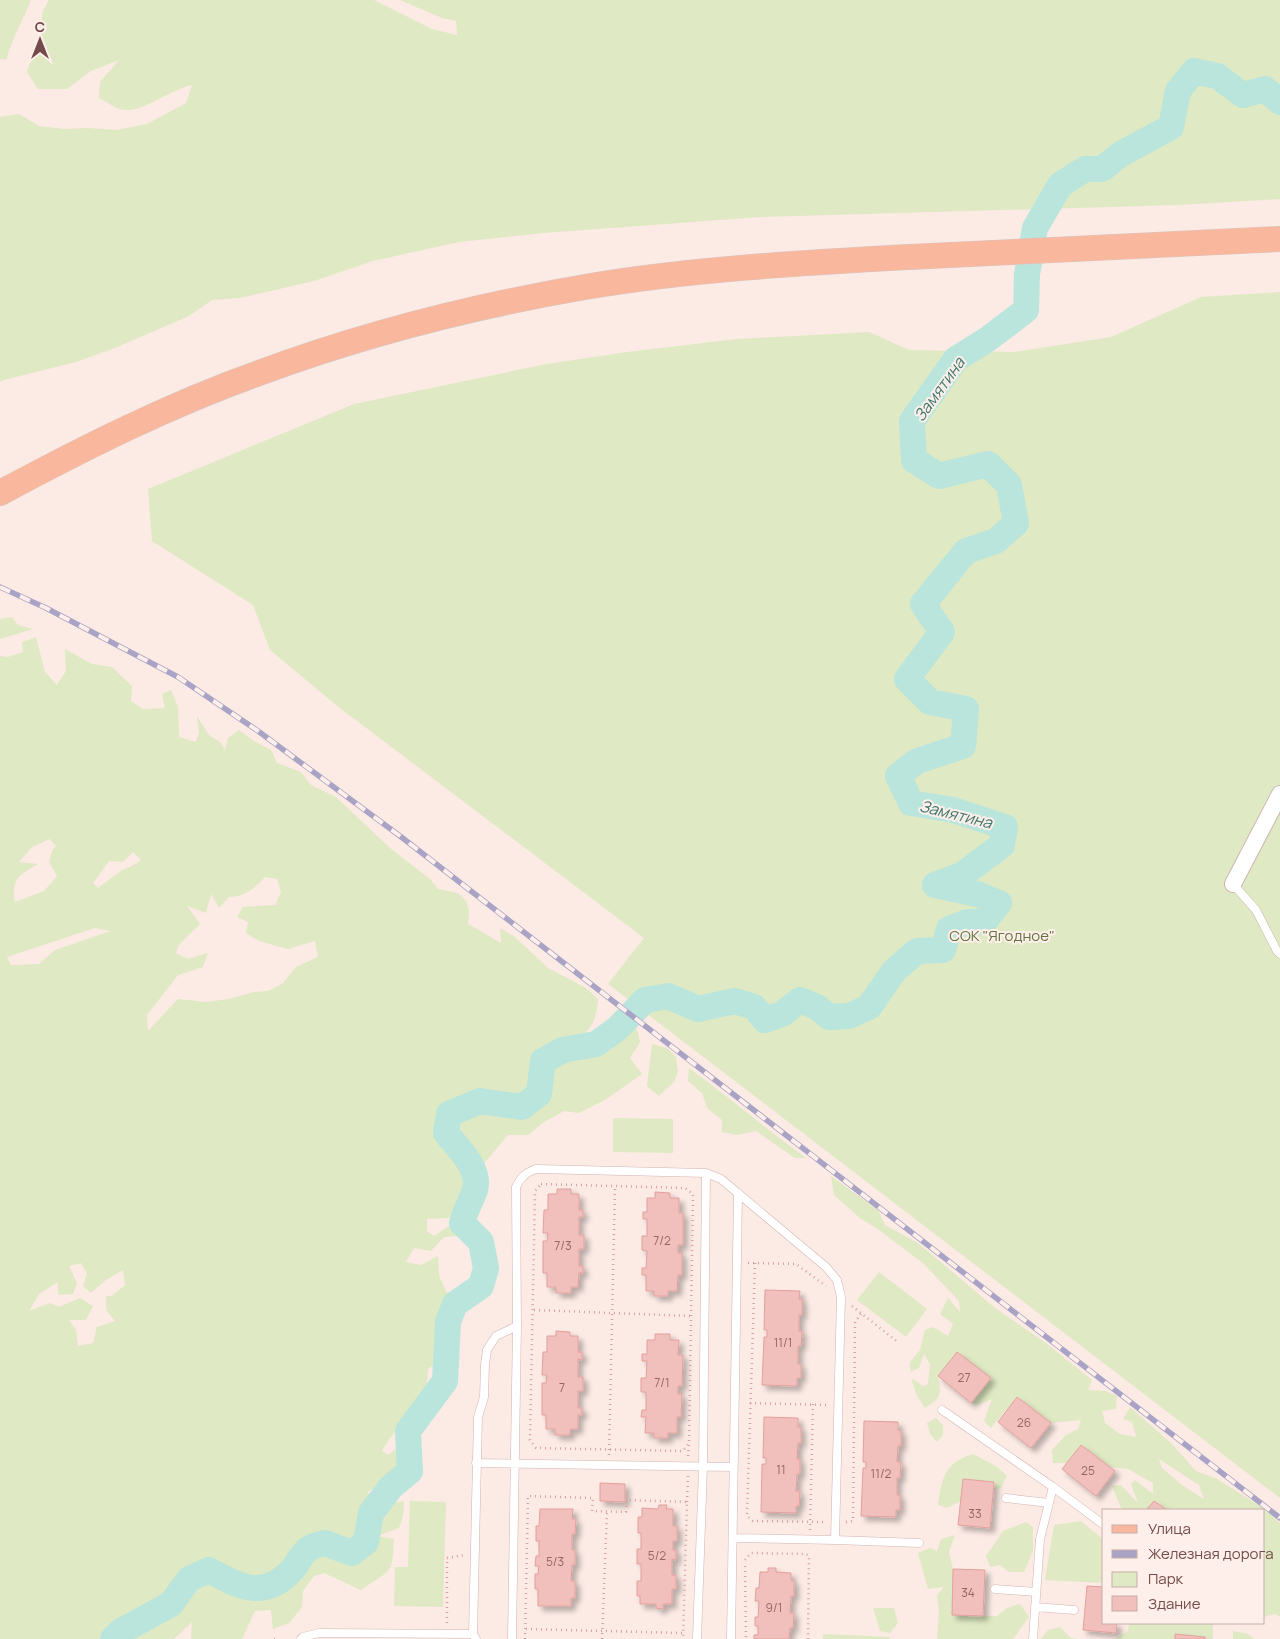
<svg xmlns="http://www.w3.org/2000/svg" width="1280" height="1639" font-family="Manrope,sans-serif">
<defs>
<filter id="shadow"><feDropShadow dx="4.5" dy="4.5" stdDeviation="2.5" flood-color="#0004"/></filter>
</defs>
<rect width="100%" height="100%" fill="#fceae4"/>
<!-- green -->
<path fill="#dfe9c3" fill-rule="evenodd" d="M0 0H31C23 20 12 39 6 60L0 59Z
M49 0H374L432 29 457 35 456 21 442 18 400 0H1280V199L1177 205 760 217 544 233 459 242 373 261 314 281 240 298 212 300 189 316 115 348 76 362 4 380 0 382V117L19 114 39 126 65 129 88 128 116 130 147 124 186 103 192 85C171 89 144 112 124 110 117 110 106 101 99 98L100 82 119 60 91 71 67 89H38L27 72 40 29 43 11Z
M1280 292V1498L608 984 644 938 336 705 270 650 253 605 152 541 148 489 354 404 547 364 627 352 737 339 869 332 909 350 1014 352 1111 337 1201 297Z
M12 617 18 625 33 629 0 639V619Z
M36 637 45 672 57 685 66 671 65 649 92 664 112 667 132 686 131 701 143 709 165 708 162 694 171 690 178 707 179 737 196 742 199 732 197 716 209 735 220 742 225 750 228 738 239 730 254 741 271 750 277 763 301 772 311 785 336 797 390 848 430 879 438 889 458 893 467 902 469 911 468 924 501 943 500 928 515 937 548 968 586 988 598 999C597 1016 592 1034 574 1039 569 1040 562 1038 557 1038L550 1049 560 1059 578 1061 590 1051 597 1030 620 1035 613 1020 625 1017 637 1029 640 1042 630 1058 642 1074 605 1100 579 1113 564 1111 544 1122 528 1135H508L471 1179 463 1199 449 1218 427 1219V1231L434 1236 449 1226 469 1235 444 1237 431 1251 414 1248 406 1262 421 1265 438 1256 439 1276 450 1299 442 1318 450 1336 442 1344 443 1359 428 1369 426 1395 421 1403 389 1439 382 1451 388 1455 403 1444 413 1432 418 1444 416 1460 397 1470 382 1485 367 1492C380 1502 387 1504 404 1501L403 1516 399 1528 377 1536 394 1539C393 1549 394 1563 388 1571 386 1574 366 1586 361 1590L324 1573 314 1576 303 1591 302 1607 289 1623 273 1629 271 1610 255 1611 242 1639H191L192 1622 174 1639H0V656L8 657 23 652 22 642ZM50 839 56 846 52 851 49 862 57 876 44 891 15 902C11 879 19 875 38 864L19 862 32 847ZM133 852 141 860 132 866 122 870 98 888 93 883 109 861 123 862ZM265 877 277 879 281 892 275 905 243 907 237 917 248 922 246 933 259 941 288 949 315 941 318 957 296 967 282 984 268 991 254 992 228 999 206 1002 178 999 148 1031 147 1015 178 975 203 967 208 953 188 959 176 953 178 946 200 924 187 906 206 913 211 894 219 908 229 897C246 896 253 889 265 877ZM95 928 111 931 55 950 39 964 11 965 7 957ZM81 1263 87 1274 83 1286 91 1293 106 1280 123 1270 125 1285 112 1296H106V1310L115 1321 97 1327 93 1343 78 1346 76 1330 69 1320H86L93 1306 80 1298 59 1307 50 1303 29 1311 39 1294 58 1282V1295L73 1294 77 1283 69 1266Z
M652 1044 667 1048 676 1057 678 1072 674 1082 659 1096 647 1086Z
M689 1068C729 1097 766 1129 806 1158H795L756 1131 737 1135 722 1132V1120L707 1108 702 1093 688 1081Z
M613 1118 673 1119V1153L613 1152Z
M831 1176 878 1210 885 1225 918 1243 995 1308 1046 1343 1092 1380 1088 1390 1105 1391 1117 1396 1116 1409 1102 1411 1105 1423 1120 1434 1136 1437 1132 1422 1123 1419 1130 1407 1172 1444 1196 1471 1217 1479 1268 1511 1280 1523V1617L1275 1614 1264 1617V1510H1167L1154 1501 1146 1510H1122L1112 1486 1121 1485 1138 1503 1131 1484 1135 1480 1153 1494V1483L1128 1469 1110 1467 1081 1445 1067 1463H1053L1052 1450 1066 1435 1078 1429 1081 1420 1051 1423 1017 1397 991 1428 984 1421 992 1399 979 1405 971 1403 990 1378 957 1352 938 1376C942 1394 941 1398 925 1408L917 1396 911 1378 923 1386 928 1384 930 1364 924 1354 919 1368 910 1372V1362L920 1350 925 1330 933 1327 948 1336 953 1324 940 1314 948 1298 960 1312 959 1301 924 1264 879 1230 861 1219 834 1195ZM1159 1459 1199 1485 1204 1499 1182 1485 1162 1468Z
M879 1272 927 1309 906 1337 857 1300Z
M936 1418 943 1425V1435L937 1442 930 1434 927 1423Z
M973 1454 996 1466 1007 1476 1001 1488 993 1490V1482L963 1479 961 1501 947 1508 938 1505C942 1478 944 1463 973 1454Z
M410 1501 446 1502 443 1607 394 1606 395 1567H408Z
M1081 1521 1104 1540V1583L1045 1580 1054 1525Z
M1026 1522 1033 1527V1551L1024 1572H1009L1000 1565 990 1567 986 1556 1003 1531Z
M955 1535 949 1552 953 1569 952 1615 997 1616 1007 1608 1020 1604 1029 1617 1013 1639H937L939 1613 937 1595 944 1587 928 1589 918 1553 930 1548 937 1551 941 1539Z
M873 1608H894L898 1623 890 1633 880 1631Z
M1129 1623H1213V1639L1175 1635V1639H1114L1128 1631Z
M1060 1627 1071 1638 1078 1639H1041L1048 1630Z
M1233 1631 1248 1634 1254 1639H1233Z
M823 1634 890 1637V1639H823Z"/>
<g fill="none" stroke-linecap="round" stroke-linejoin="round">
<!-- river -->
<path stroke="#b9e5dc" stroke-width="26" d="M113 1639 120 1632 171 1604 189 1579 209 1570C241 1588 265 1600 293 1569 298 1563 301 1555 307 1550 311 1546 320 1544 325 1543L352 1553 366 1542 371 1513 391 1487 410 1471 408 1431 445 1381 448 1322 455 1304 481 1286 486 1268 481 1242 462 1223C465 1211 471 1201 475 1190 481 1169 458 1148 446 1133L449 1114 480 1101 522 1107 539 1094 543 1061 563 1050 596 1044 618 1028 645 1000 668 996 698 1009 735 1001 754 1007 765 1020 782 1014 800 1000 817 1007 829 1017 849 1016 869 1007 894 971 917 951 943 950 949 929 968 922H984L999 903 977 894 935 885 962 875 1002 845 1005 827 953 810 911 803 898 776 917 761 963 746 966 709 930 702 907 679 942 632 923 604 966 551 996 541 1016 523 1009 485 988 464 939 476 914 460 912 421 956 359 988 339 1026 310 1027 274 1035 228 1060 185 1085 169H1102L1121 154 1171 127 1178 91 1194 71 1217 76 1243 95 1265 89 1280 102"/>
</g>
<!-- building -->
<path fill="#f1bfbc" stroke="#e3a09d" filter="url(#shadow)" d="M557 1189H571V1194H579V1210H583V1217H579V1235H584V1249H579V1266H583V1273H579L578 1287H571V1293H556V1287H547V1273H543V1241H547L548 1233H543L544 1210H548V1194H557Z
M655 1192 670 1193V1198H679V1213H683V1245H678V1253H682V1275H678L677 1291H668V1296H654V1291H646V1275H642V1268H646L647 1251 642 1250V1236H647V1219H643V1212H647V1198H655Z
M765 1290 800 1291 799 1299H802V1315H799V1331H802L801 1346H798V1364H801V1378H797V1386L762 1385 764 1337H767V1330H764Z
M556 1331 570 1332V1336H578V1352H582V1360L578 1359V1377H583V1391H578V1408H582V1415H578V1429H570V1435H555V1429H546V1415H542V1383H546L547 1375H542L543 1352H547V1336H556Z
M655 1334H670V1340H679L678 1355H683L682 1386H678V1394H682L681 1417H677V1433H668V1438H654V1433H645L646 1417H641L642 1410H646V1392H641V1378H646L647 1361H642V1354H647V1340H655Z
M957 1352 991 1378 971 1403 938 1376Z
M1017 1397 1051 1423 1031 1448 998 1422Z
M764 1417 798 1418V1427H801V1443H798L797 1459H800V1474H797L796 1491H800L799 1506H796V1513L761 1512 762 1464H766V1458H763Z
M864 1421 898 1422V1430L901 1431V1446H898L897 1462H901L900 1478H897V1495H900V1510H896V1517L861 1516 863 1468H866V1462H863Z
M1081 1445 1115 1471 1096 1496 1062 1469Z
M963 1479 994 1482 990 1528 958 1525Z
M600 1483 625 1484V1502L600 1501Z
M1154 1501 1167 1510H1146Z
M659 1505H667L666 1509H673V1526H677V1541H673V1550H676V1560L672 1559V1575H676V1589H672V1604H663V1609L656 1608V1604H640V1596H637V1581H641V1564H637V1549H641V1533H638V1517H642V1508L658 1509Z
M540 1509H573L572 1519H576L575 1534H572V1550H575V1565H572L571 1581H575V1598H571V1606H538V1589H535V1574H538L539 1566H535L536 1556H539V1541H536V1526H539Z
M768 1568H776V1572L791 1573V1580L794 1581V1596H791L790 1613H794L793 1628H790L789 1639H754V1635H758V1626H755V1617H758L759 1601H755L756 1588H759L760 1572H768Z
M953 1569 985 1570 983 1616 952 1615Z
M1087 1586 1104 1587V1623H1117L1116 1633 1083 1630Z
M1175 1634 1205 1637V1639H1175Z"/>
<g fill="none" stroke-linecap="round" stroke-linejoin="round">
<defs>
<path id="service" d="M1233 884 1256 910 1277 951 1280 954
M942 1410 1053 1487 1104 1525
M476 1463 733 1467
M1006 1498 1049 1503
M835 1540 919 1543
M995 1589 1036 1592
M1035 1607 1074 1610
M301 1639 303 1637 319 1633 473 1634
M476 1639 473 1634 478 1417 484 1397 485 1364 487 1350 496 1336 517 1326
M512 1639 517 1326 516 1187C521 1177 525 1173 536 1169L706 1173 721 1179 826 1267 837 1280 841 1297 835 1540 733 1538
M697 1639 703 1467 706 1173
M731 1639 738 1193
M1033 1639 1040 1539 1053 1487"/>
<path id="minor" d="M1233 884 1280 794"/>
<path id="primary" d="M0 493C84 448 169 405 259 373 364 334 475 306 585 287 692 269 801 263 909 257 1033 251 1156 245 1280 239"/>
</defs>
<!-- service casing -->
<use href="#service" stroke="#d1b4b0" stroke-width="9"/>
<!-- minor casing -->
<use href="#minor" stroke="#d1b4b0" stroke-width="18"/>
<!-- primary casing -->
<use href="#primary" stroke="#d5c9c9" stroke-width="26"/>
<!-- path -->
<path stroke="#d5a29f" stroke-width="2.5" stroke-dasharray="1 4" stroke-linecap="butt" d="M541 1184 685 1188 693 1194 689 1443 683 1451 536 1448 530 1440 535 1191Z
M748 1263 796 1264 826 1286
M755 1263 747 1516 753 1521 825 1522
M852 1306 899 1343
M534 1310 690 1316
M750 1403 827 1405
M609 1455 615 1186
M688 1456 689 1444
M687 1502 688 1476
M846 1522 853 1521 855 1323 861 1313
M810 1530 813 1404
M745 1560 751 1553 806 1554 809 1556 808 1639
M745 1566 746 1639
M447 1623V1558L465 1555
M526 1629 683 1633
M274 1639H277
M525 1639 528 1496 593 1498 592 1511 626 1512 627 1500 687 1502 683 1639
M602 1639 607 1511"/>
<!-- service -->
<use href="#service" stroke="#fff" stroke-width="8"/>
<!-- minor -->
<use href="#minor" stroke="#fff" stroke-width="16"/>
<!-- primary -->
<use href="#primary" stroke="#f9b89d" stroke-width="25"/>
<defs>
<path id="rail" d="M0 587 46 608 178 677 258 731 400 836 1280 1518"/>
</defs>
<!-- rail casing -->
<use href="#rail" stroke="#a9a3c5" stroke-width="5.5"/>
<!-- rail -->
<use href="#rail" stroke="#ffefea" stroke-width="4" stroke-dasharray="11" stroke-linecap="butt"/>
</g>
<g text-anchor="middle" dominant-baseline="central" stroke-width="4" stroke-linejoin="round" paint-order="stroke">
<!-- number labels -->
<g font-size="12" fill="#926866">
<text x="662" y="1240">7/2</text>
<text x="563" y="1245">7/3</text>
<text x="783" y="1342">11/1</text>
<text x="964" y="1377">27</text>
<text x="662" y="1382">7/1</text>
<text x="562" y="1387">7</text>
<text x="1024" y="1422">26</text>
<text x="781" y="1469">11</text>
<text x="1088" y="1470">25</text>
<text x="881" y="1473">11/2</text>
<text x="975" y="1513">33</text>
<text x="657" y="1555">5/2</text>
<text x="555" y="1561">5/3</text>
<text x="968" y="1592">34</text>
<text x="774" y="1607">9/1</text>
</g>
<!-- park labels -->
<g font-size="15" fill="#617440" stroke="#ffefea">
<text x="1002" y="935">СОК "Ягодное"</text>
</g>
<!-- water labels -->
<g font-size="16" font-style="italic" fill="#3e786f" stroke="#ffefea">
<text transform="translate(939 389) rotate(-54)">Замятина</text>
<text transform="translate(956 814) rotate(14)">Замятина</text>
</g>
</g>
<!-- legend -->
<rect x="1102" y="1509" width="162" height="115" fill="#ffefea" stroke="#c7adaa"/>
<rect x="1112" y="1525" width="25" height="8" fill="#f9b89d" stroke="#c7adaa"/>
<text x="1148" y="1534" font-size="15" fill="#734b4a">Улица</text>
<rect x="1112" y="1550" width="25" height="8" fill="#a9a3c5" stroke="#c7adaa"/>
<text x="1148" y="1559" font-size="15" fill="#734b4a">Железная дорога</text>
<rect x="1112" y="1572" width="25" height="15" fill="#dfe9c3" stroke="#c7adaa"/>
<text x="1148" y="1584" font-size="15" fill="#734b4a">Парк</text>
<rect x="1112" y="1596" width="25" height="15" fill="#f1bfbc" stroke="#c7adaa"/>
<text x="1148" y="1609" font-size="15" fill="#734b4a">Здание</text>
<!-- north arrow -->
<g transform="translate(40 40)" stroke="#ffefea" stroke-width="4" paint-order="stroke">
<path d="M0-4L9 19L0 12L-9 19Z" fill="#734b4a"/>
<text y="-8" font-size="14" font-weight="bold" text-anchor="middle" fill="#734b4a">С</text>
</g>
</svg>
